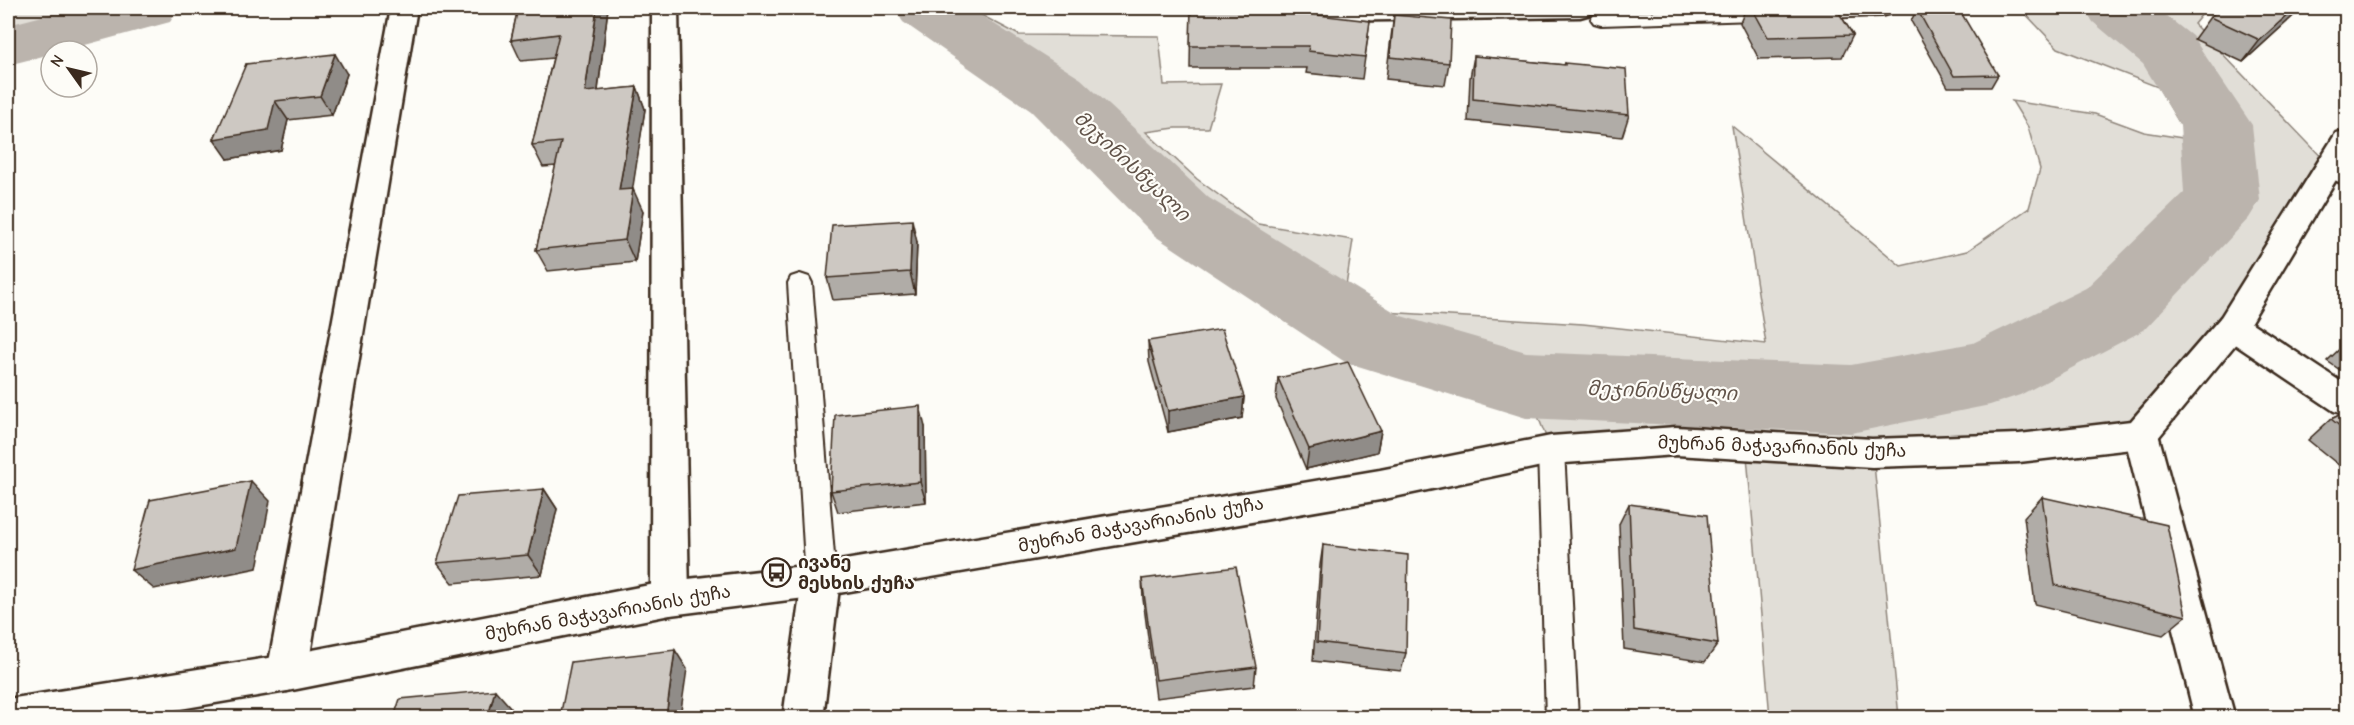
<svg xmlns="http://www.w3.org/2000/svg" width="2354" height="725" font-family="'Comic Neue','Noto Sans Georgian',sans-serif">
<rect width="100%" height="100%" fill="#fdfcf7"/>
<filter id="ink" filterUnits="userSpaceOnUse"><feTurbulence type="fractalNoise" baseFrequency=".0167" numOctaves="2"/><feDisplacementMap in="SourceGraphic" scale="12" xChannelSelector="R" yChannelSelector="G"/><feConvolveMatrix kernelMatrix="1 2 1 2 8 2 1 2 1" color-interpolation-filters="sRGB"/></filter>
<g filter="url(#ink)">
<!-- green -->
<path fill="#e1ded7" stroke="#8e847a" stroke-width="1.5" d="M8 8H144L8 45Z
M926 8H968L1019 35 1159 36 1164 85 1221 84 1208 128H1175L1146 132 1197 179 1258 224 1353 240 1346 286 1384 312 1583 324 1766 344 1732 126 1901 266 1967 251 2029 208 2040 169 2028 127 2012 101 2095 114 2144 132 2189 139 2158 87 2058 48 2020 8H2207L2194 24 2331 167 2141 434 1873 454 1899 717H1770L1746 445 1551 450 1526 385 1374 340 1182 217 1056 95Z"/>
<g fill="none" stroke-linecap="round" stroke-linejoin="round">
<!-- river -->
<path fill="#bbb4ad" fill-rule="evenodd" d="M73 8H179L170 22 63 51H51V54L8 65V25Z
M894 8H969L1081 79 1209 198 1401 316 1526 352 1851 365 1973 343 2086 288 2184 193 2180 125 2143 64 2093 22 2084 8H2156L2192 36 2252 125 2260 200 2249 218 2144 330 2020 395 1990 405 1851 433 1526 418 1345 362 1155 236 1031 111 903 22Z"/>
<defs>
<path id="lane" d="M1775 8H1890L1892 10 1889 14 1882 16 1601 25 1594 23 1591 19 1594 15 1601 13Z
M800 274 809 277 812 283 836 580 831 589 821 593 811 589 806 580 788 283 791 277Z
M1551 439 1561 442 1564 450 1578 718H1546L1538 450 1541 442Z"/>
<path id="street" d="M391 8H417L307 673 301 686 287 691 273 686 267 673Z
M652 8H678L689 598 683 610 670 615 657 610 651 598Z
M1258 8H1598L1594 13 1580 17 1263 22 1254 19 1250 14 1254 9Z
M2331 157 2346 163V185L2321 174 2317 167 2321 160Z
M2232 314 2243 317 2346 385V415L2334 411 2221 335 2216 326 2221 317Z
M2141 420 2153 424 2158 434 2235 718H2195L2124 434 2129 424Z
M821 564 834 568 840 580 823 718H783L802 580 808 568Z"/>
<path id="secondary" d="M2346 131V163L2243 335 2153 444 2141 448 2019 462 1872 467 1676 455 1551 464 1380 500 821 596 670 615 287 691 127 718H8V699L287 655 670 581 821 564 1380 470 1551 436 1676 427 1872 439 2019 434 2131 421 2221 317 2336 133Z"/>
</defs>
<!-- lane casing -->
<use href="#lane" stroke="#3b2a1e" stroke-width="4"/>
<!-- street casing -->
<use href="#street" stroke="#3b2a1e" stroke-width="5"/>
<!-- secondary casing -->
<use href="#secondary" stroke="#3b2a1e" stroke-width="5"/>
<!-- lane -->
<use href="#lane" fill="#fdfcf7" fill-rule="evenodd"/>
<!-- street -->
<use href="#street" fill="#fdfcf7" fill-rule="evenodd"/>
<!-- secondary -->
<use href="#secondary" fill="#fdfcf7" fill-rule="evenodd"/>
</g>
<!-- wall -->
<path fill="#b0aca7" stroke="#3b2a1e" stroke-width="1.5" d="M518 8H608L598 91 637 87 645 109 632 189 643 211 635 262 548 271 536 250 556 166 543 167 532 145 553 58 521 61 511 40Z
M1191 8 1370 21 1362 79 1306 73 1307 68H1190Z
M1746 8H1836L1853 35 1842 57 1759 59 1740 23Z
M2302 8 2243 62 2194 39 2210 17Z
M1917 9 1998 75 1991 87H1948L1911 21Z
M1394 15 1449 63 1445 85 1386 79 1391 37Z
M1474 56 1564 65 1565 63 1629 115 1622 137 1468 121 1470 78Z
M246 64 347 74 332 115 288 120 281 150 228 159Z
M917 242 915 294 833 300 827 278Z
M1148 341 1244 397 1242 418 1168 432 1149 362Z
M2346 343V374L2327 361Z
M1278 378 1381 431 1377 452 1306 469 1276 399Z
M2346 412V471L2308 440 2331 419Z
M925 427 926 502 838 512 831 491Z
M544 489 557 509 542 575 453 583 437 563Z
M2042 497 2186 616 2163 635 2035 604 2024 517Z
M1629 504 1718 644 1705 662 1624 649 1619 524Z
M1323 545 1406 653 1401 671 1313 661 1320 565Z
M1142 579 1256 667 1254 686 1156 698 1143 599Z"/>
<!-- shaded-wall -->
<path fill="#908c88" stroke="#3b2a1e" stroke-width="1.5" d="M597 8H608L595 114 585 92Z
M2295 8H2302L2243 62 2260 40Z
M335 54 347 74 332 115 320 96Z
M637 87 645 109 629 212 619 190Z
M275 101 288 120 281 150 228 159 214 139Z
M633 189 643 211 635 262 625 240Z
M912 220 917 242 915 294 910 272Z
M1244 397 1242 418 1168 432V411Z
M920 406 925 427 926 502 920 482Z
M1381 431 1377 452 1306 469 1309 449Z
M251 481 270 501 257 568 154 589 131 570Z
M544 489 557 509 542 575 528 555Z
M675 650 687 669 680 717H666Z
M495 690 511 708 508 717H488Z"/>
<!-- building -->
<path fill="#cdc8c2" stroke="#3b2a1e" stroke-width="1.5" d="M518 8H597L585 92 637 87 619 190 633 189 625 240 536 250 561 142 532 145 559 34 511 40Z
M1191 8H1258L1370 21 1365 57 1308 51 1309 46H1190Z
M1752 8H1836L1853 35 1768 37Z
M2221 8H2295L2260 40 2210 17Z
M1917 9H1959L1998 75 1954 76Z
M1394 15 1451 20 1449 63 1390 57Z
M335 54 320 96 275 101 268 130 214 139 246 64Z
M1474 56 1565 65V63L1626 69 1629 115 1473 99Z
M912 220 910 272 827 278 832 225Z
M1222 329 1244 397 1168 411 1148 341Z
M1348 362 1381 431 1309 449 1278 378Z
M920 406V482L831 491 835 415Z
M2346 412V431L2331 419Z
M251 481 236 548 131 570 150 500Z
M544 489 528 555 437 563 458 496Z
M2042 497 2167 525 2186 616 2055 585Z
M1629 504 1707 515 1718 644 1634 630Z
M1323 545 1408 555 1406 653 1317 642Z
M1236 567 1256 667 1156 680 1142 579Z
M675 650 666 717H560L571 662Z
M495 690 488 717H391H394L400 699Z"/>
</g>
<!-- icons -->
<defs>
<symbol id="bus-ring" viewBox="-11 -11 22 22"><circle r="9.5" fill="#fdfcf7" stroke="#3b2a1e" stroke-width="1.5"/><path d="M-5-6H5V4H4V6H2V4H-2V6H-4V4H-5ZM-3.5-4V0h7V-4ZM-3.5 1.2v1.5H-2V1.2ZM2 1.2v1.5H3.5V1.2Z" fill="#3b2a1e"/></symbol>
</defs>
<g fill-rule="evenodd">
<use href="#bus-ring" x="760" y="556" width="33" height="33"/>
</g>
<g text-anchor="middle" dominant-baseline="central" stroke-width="4.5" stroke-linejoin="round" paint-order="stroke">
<!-- street labels -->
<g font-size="18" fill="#3b2a1e" stroke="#fdfcf7">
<text transform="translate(1782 447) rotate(2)">მუხრან მაჭავარიანის ქუჩა</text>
<text transform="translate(1141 525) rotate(-10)">მუხრან მაჭავარიანის ქუჩა</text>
<text transform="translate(608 613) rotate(-10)">მუხრან მაჭავარიანის ქუჩა</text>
</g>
<!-- poi labels -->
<g font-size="18" font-weight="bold" fill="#3b2a1e" stroke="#fdfcf7" text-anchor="start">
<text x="798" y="562">ივანე<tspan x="798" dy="21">მესხის ქუჩა</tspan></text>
</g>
<!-- water labels -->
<g font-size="20" font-style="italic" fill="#615349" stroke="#fdfcf7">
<text transform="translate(1132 166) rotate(43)">მეჯინისწყალი</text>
<text transform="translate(1662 391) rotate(2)">მეჯინისწყალი</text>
</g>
</g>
<!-- margin -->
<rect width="2354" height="725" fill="none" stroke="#fdfcf7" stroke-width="30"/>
<rect x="15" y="15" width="2324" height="695" fill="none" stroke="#3b2a1e" stroke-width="2" filter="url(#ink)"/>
<!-- north arrow -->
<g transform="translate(69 69) rotate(304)"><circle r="28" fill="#fdfcf7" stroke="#afa8a0" stroke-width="1.5"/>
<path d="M0-4.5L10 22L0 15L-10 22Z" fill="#3b2a1e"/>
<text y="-9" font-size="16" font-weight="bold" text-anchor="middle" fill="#3b2a1e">N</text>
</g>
</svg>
